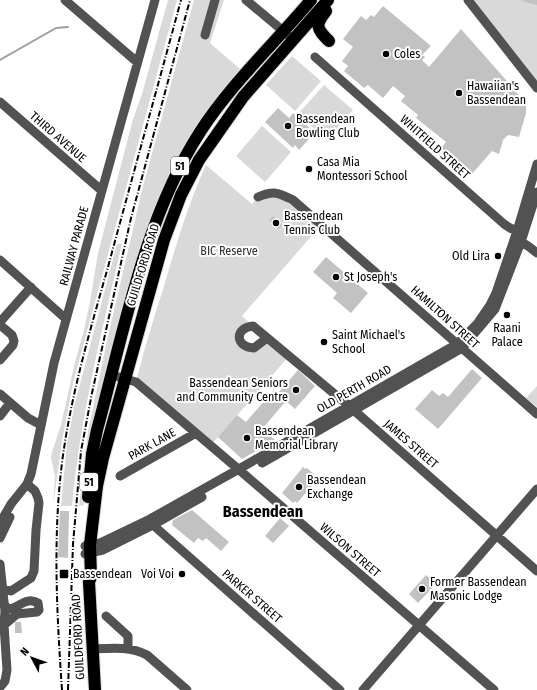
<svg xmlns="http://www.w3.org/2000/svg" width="537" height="690" font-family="'Fira Sans Condensed',sans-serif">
<rect width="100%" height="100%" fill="#fff"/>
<!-- green -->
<path fill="#d9d9d9" d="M168 0H177L73 383 62 441 53 506 55 476 51 458 52 452 61 425 75 362 83 334 90 302 98 253 133 119 142 94Z
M194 0H224L210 43 240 69 213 107 162 194 84 490V505L79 506 88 432 106 345 143 186Z
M468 0H537V88Z
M292 56 321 81 295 111 266 85Z
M324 85 353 110 327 140 298 114Z
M262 126 291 152 265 182 236 156Z
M206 165 252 204 258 197 279 193 321 225 242 316 253 326 241 331 246 348 267 338 289 356 211 445 136 382C144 349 154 318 164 286 176 245 188 204 206 165Z
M117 244H122C102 330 80 418 72 506H61L67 444 75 403Z
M537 386V407L526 398Z"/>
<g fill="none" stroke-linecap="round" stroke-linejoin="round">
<!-- stream -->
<path stroke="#a0a0a0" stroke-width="2" d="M0 60 56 28 68 27"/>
</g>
<!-- building -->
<path fill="#c2c2c2" d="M520 0H537V5L529 3Z
M383 6 431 46 422 55 425 57 422 60 429 67 461 29 513 88 526 105V113L519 137 508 135 503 140 499 154 492 151 471 175 456 163 453 167 448 163 452 157 441 148 446 142 416 118 418 115 401 101 405 96 393 86 383 98 368 85 364 88 344 71 348 66 342 61 353 47 343 39 361 16 366 20 371 15 374 17Z
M278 108 289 118 293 113 312 130 306 137 309 139 299 150 295 145 293 148 265 122Z
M273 216 283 225 279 229 269 221Z
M326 257 368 293 351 313 333 298 337 293 313 272Z
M472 369 482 378 438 429 415 409 432 390 439 396 443 393 448 397Z
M298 370 315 386 295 409 286 401 262 429 275 440 242 459 218 437 237 415 246 422 274 390 278 393Z
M303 467 306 469 307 468 314 474 313 475 315 477 314 479 316 481 297 503 295 501 293 503 282 493Z
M192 510 229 542 221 551 206 538 203 541 198 538 194 543 172 525 173 520Z
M60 511H69L68 558 58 557Z
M280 518 289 526 273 543 265 536Z
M426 575 436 584 418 603 409 594Z
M15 622H21L22 633H15Z"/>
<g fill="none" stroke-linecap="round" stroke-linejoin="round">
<defs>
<path id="highway" d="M326 11C315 25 316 28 329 41
M88 497 92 454 97 430C124 331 144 219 200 132 230 85 275 43 311 0
M95 690 89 582 91 577 90 545 92 528 97 486 103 458 164 240 181 195 199 160 243 97 328 0"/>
</defs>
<!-- highway casing -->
<use href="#highway" stroke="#dbdbdb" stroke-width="14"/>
<!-- minor -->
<path stroke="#525252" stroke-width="9" d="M65 0 137 62
M246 0 288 35
M468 0 537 88
M205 35 215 0
M315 57 504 224 510 228 517 231 521 242 528 246 537 253
M0 102 101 190
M258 197C274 190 279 193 293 200L537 414
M0 260 66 319
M0 322 31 287
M0 325 12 335 14 341 13 345 0 360
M267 338 254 348C235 347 234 328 253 326L349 406 537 571
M112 375 136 382 244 474 494 690
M0 394 28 418 41 425
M0 416 10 403
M262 463 462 348 495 309 521 242 537 192
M120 476 196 433
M150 520 153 525 340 690
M0 523 11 504 27 484 31 474 54 363 155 0
M0 538 10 517
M85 546 100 543 150 519 239 469 457 344 477 324 490 305 496 293 517 231 537 164
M85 554 103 550 153 525 202 497
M0 564 5 611 4 625 7 670 5 681 0 687
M0 588 11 591 31 578 34 571 36 530 39 503 38 498 35 491 27 484
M4 605 9 609C19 608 26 596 38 603L39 610 37 612 17 614 4 625
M106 616 128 636V648
M92 649C112 648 130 646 147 655L187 690
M363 690 537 489"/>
<!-- highway -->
<use href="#highway" stroke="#000" stroke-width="12"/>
<!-- rail -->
<path stroke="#000" stroke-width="2" stroke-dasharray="6 2 1 2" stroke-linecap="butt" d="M62 690C57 617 53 544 61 471 69 401 89 334 108 267 132 178 157 89 181 0
M68 690 73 544 81 451 92 393 131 218 190 0"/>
</g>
<!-- markers -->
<g fill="#000" stroke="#fff" stroke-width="1.5">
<circle cx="386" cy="54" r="4"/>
<circle cx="459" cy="93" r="4"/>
<circle cx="288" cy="126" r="4"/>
<circle cx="309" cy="169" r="4"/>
<circle cx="276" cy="223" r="4"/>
<circle cx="498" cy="256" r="4"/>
<circle cx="336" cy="277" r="4"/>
<circle cx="507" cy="315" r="4"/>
<circle cx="324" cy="342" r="4"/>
<circle cx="296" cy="390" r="4"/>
<circle cx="247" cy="438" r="4"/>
<circle cx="299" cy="487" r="4"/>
<rect x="59" y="569" width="10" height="10" rx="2"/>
<circle cx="182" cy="574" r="4"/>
<circle cx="422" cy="589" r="4"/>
</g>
<g text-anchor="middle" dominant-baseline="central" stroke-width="4" stroke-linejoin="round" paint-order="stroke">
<!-- shield labels -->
<g fill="#fff" stroke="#4c4c4c" stroke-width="1">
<rect x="171" y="157" width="18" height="18" rx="3"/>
<rect x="80" y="473" width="18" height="18" rx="3"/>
</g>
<g font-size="11" font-weight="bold" fill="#000">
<text x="180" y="166">51</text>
<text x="89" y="482">51</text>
</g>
<!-- poi labels -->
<g font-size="12" fill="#000" stroke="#fff" text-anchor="start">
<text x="394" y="54">Coles</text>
<text x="467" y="86">Hawaiian's<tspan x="467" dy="14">Bassendean</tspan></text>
<text x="296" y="119">Bassendean<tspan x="296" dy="14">Bowling Club</tspan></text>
<text x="317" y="162">Casa Mia<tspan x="317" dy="14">Montessori School</tspan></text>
<text x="284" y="216">Bassendean<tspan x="284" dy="14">Tennis Club</tspan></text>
<text x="490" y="256" text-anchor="end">Old Lira</text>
<text x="344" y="277">St Joseph's</text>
<text x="507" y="328" text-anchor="middle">Raani<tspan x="507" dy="14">Palace</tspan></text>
<text x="332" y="335">Saint Michael's<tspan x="332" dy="14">School</tspan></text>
<text x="288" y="383" text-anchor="end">Bassendean Seniors<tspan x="288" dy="14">and Community Centre</tspan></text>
<text x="255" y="431">Bassendean<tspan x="255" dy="14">Memorial Library</tspan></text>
<text x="307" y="480">Bassendean<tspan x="307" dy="14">Exchange</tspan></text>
<text x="73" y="574">Bassendean</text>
<text x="174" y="574" text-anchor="end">Voi Voi</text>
<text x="430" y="582">Former Bassendean<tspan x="430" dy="14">Masonic Lodge</tspan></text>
</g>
<!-- street labels -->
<g font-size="12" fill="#000" stroke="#fff">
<text transform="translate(58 137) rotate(41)">THIRD AVENUE</text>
<text transform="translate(435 147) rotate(42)">WHITFIELD STREET</text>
<text transform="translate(74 246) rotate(-75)">RAILWAY PARADE</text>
<text transform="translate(143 265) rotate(-73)">GUILDFORD ROAD</text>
<text transform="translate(445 317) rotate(42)">HAMILTON STREET</text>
<text transform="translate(354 389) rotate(-30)">OLD PERTH ROAD</text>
<text transform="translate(152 444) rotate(-29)">PARK LANE</text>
<text transform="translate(411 444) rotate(41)">JAMES STREET</text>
<text transform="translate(350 550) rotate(41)">WILSON STREET</text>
<text transform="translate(252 596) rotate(41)">PARKER STREET</text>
<text transform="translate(78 637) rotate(-93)">GUILDFORD ROAD</text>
</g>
<!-- park labels -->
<g font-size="12" fill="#303030" stroke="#fff">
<text x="229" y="251">BIC Reserve</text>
</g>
<!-- district labels -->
<g font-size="16" font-weight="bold" fill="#000" stroke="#fff">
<text x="263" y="511">Bassendean</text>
</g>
</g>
<!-- north arrow -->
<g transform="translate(32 658) rotate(311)" stroke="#ffffff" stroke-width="3" paint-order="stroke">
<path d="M0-3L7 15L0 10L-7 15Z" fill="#000000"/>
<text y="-6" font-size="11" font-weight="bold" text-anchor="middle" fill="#000000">N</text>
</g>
</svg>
